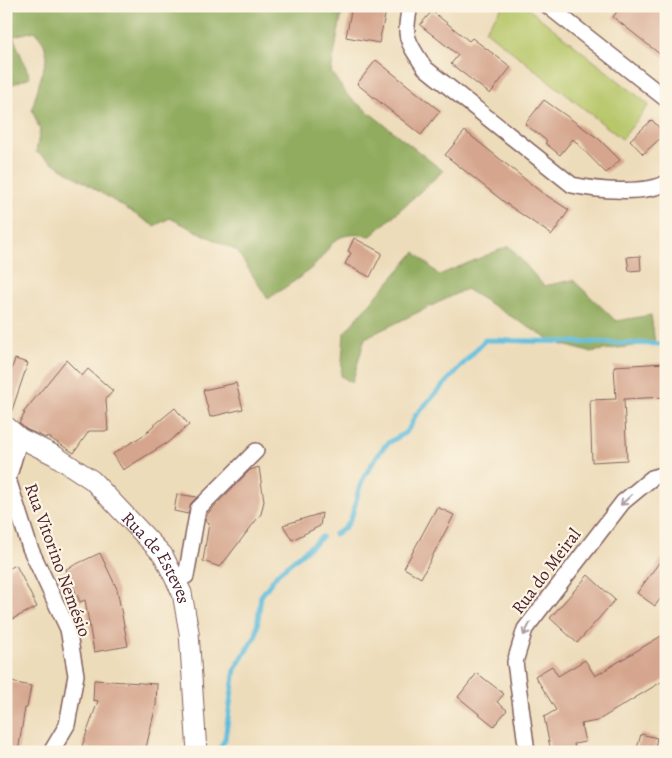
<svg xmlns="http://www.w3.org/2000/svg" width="672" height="758" font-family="Alegreya,serif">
<rect width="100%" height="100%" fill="#fcf5e5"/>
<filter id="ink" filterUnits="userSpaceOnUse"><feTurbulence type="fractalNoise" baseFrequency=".02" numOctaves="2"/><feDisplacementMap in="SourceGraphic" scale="10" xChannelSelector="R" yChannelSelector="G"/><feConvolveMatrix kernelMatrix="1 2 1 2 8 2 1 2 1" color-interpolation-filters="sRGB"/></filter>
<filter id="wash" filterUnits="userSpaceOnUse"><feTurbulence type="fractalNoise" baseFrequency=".0096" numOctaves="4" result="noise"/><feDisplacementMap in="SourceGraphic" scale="20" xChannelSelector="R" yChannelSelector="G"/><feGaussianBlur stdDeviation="1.12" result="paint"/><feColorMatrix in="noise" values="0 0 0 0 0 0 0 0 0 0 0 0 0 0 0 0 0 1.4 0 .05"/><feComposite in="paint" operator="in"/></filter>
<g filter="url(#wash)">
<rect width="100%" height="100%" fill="#eddcba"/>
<!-- green -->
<path fill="#b7c76a" stroke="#80734a" d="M503 6H525L649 105 622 139 485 30Z"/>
<!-- forest -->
<path fill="#91ac5e" stroke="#6e6644" d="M6 6H343L331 72 348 96 443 171 371 236C326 229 335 250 309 270 296 281 282 289 268 299L237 251 170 218 154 226 36 152 40 130 32 109 47 56 44 44 35 31 13 36 30 77 6 87Z
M509 246 544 286 573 280 616 321 651 315 655 343 589 352 553 342 466 289 365 338 352 383 341 376 344 333 415 252 439 275Z"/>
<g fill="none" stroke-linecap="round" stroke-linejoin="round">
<!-- stream -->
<path stroke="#5dbcdb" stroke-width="5" d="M335 534C359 524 352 497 364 477 367 472 379 453 383 448 397 433 406 441 415 416L485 340 666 344
M218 752 225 739 235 669 256 635 261 596 278 573 322 537"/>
</g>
<g id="blocks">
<!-- building -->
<path fill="#d5a58d" d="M352 6 386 11 379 43 346 37Z
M621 6H666V59L613 17Z
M432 11 469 41 472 38 511 67 490 94 451 64 458 55 420 25Z
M376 60 440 111 421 135 357 84Z
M544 100 599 139 620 160 606 173 573 139 560 155 545 143 547 141 525 124Z
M652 120 665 134 643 154 630 140Z
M465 131 541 192 569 210 552 235 508 205 445 155Z
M354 238 382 253 370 277 345 264 351 253 348 251Z
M640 256 641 270 629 271 627 257Z
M15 359 28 363 10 416 6 415V386Z
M66 360 82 376 88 369 113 391 106 399 108 431H89L74 453 47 436 46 438 26 429 19 423 25 413H23Z
M666 363V397L624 399 627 460 592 462 590 400 616 399 614 366Z
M236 383 243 409 210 417 203 390Z
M175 408 189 425 167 443 123 470 113 454 150 431H147Z
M259 467 264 501 261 514 220 567 203 561 209 523 205 521 207 514 250 470Z
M177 494 197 497 191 503 188 514 174 511Z
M437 507 454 515 421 578 404 568Z
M322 513 320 526 292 540 283 525Z
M100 553 117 589 128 646 94 652 85 600 80 602 66 569Z
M666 553V591L655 606 637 593Z
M16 565 37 607 6 622V570Z
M588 575 615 600 577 643 550 618Z
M666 633V679L597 721 581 724 585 742 574 744 576 752H551L544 717 556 710 535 676 552 666 558 676 585 660 595 676Z
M477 673 504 694 497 702 507 710 494 726 458 697Z
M94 680 157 684 156 705 145 752H97L82 746 98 701 93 700Z
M6 681 31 686 27 708H25L18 752H6Z
M641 734 657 738 654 752H636Z"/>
</g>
</g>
<g filter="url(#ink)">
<use href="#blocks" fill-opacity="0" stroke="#83615d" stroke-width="1"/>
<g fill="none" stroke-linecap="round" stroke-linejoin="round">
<defs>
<path id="minor" d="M410 6C403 38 407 41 425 68L572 185C595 190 645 195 666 183
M548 6 666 99
M20 438 8 479 30 548 68 629 76 675 67 725 51 752
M176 580 186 576 198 509 256 451
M527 752 515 662 525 629 623 502 652 478 666 474"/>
<g id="tertiary">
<path id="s1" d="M6 426 20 438 54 455 92 480 163 555 182 593 189 632 197 752"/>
</g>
</defs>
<!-- minor casing -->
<use href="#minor" stroke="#83615d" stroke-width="18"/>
<!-- tertiary casing -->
<use href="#tertiary" stroke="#83615d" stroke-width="21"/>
<!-- minor -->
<use href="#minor" stroke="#fff" stroke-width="15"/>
<!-- tertiary -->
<use href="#tertiary" stroke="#fff" stroke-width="19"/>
</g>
<!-- one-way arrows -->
<defs><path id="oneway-shaft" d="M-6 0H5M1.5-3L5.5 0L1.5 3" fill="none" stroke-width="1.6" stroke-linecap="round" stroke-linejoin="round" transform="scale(1.25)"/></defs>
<g stroke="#ae9aa0">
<use href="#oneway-shaft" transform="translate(626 500) rotate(137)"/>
<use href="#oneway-shaft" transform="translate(527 629) rotate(118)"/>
</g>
</g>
<g text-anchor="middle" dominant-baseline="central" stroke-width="4.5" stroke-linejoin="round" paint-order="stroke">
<!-- street labels -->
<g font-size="18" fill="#4a1f2b" stroke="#fcf5e5">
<text transform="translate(58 560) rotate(70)">Rua Vitorino Nemésio</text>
<text stroke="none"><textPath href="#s1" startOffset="204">Rua de Esteves</textPath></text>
<text transform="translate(546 571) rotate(-53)">Rua do Meiral</text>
</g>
</g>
<!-- margin -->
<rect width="672" height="758" fill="none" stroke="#fcf5e5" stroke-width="25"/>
</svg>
